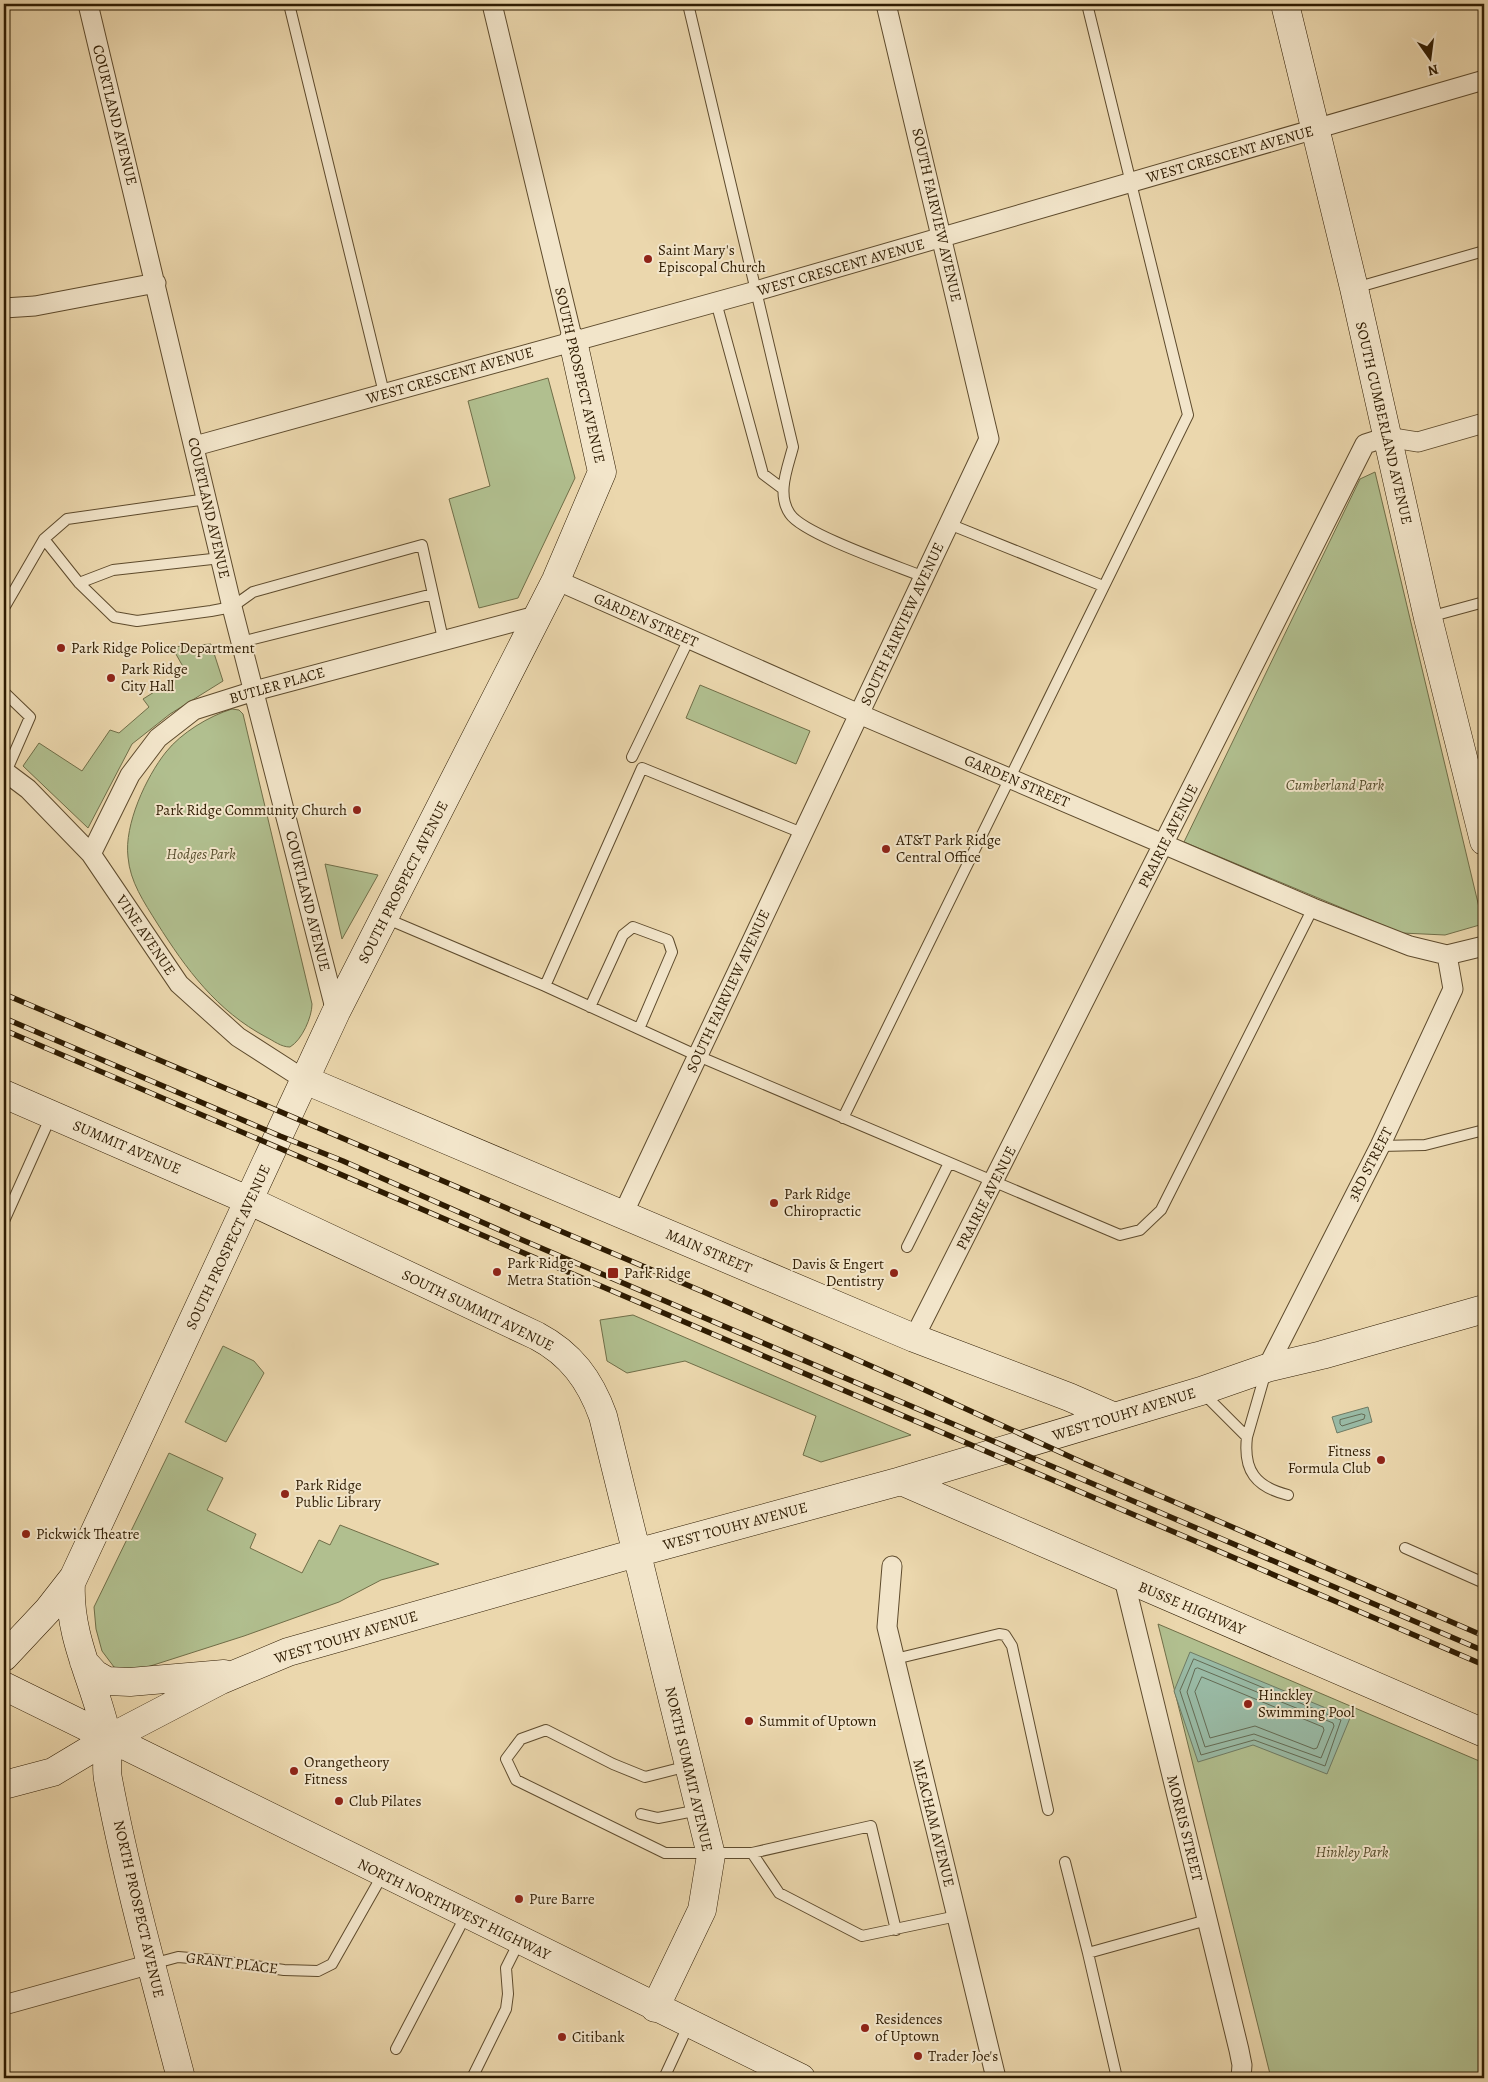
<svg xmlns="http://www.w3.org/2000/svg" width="1488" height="2082" font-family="Alegreya,serif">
<rect width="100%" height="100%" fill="#ebd7ad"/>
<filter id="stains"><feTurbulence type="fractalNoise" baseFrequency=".004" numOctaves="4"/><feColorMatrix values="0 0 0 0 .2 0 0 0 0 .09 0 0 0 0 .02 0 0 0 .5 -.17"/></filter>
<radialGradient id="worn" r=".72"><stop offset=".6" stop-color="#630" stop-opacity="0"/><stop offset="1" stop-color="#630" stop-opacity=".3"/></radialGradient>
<!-- green -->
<path fill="#b1bf8f" stroke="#706e48" d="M548 378 575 478 518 598 479 608 449 499 490 486 468 401Z
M1375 472 1483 924 1445 935 1402 933 1184 842 1360 479Z
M211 644 223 681 170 714 132 744 88 828 23 766 39 743 82 771 110 730 119 733 149 707 143 699 186 672 172 647Z
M700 685 810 731 796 764 686 718Z
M232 709 239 710 243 714 312 1004C312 1017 302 1040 290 1047 281 1047 274 1041 266 1037 217 1011 186 969 157 923 144 902 130 882 128 857 124 825 146 777 166 752 181 733 209 716 232 709Z
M325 864 378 875 342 939Z
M633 1315 911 1435 821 1462 803 1455 816 1416 685 1361 627 1373 607 1361 600 1320Z
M223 1346 254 1361 264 1373 226 1442 185 1422Z
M169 1453 223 1478 207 1510 256 1534 250 1548 302 1573 319 1540 330 1545 340 1525 439 1564 381 1580 339 1602 244 1636 141 1669 122 1672 114 1667 102 1651 96 1629 94 1607Z
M1158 1624 1484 1763V2078H1271Z"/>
<!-- water -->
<path fill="#99baa5" stroke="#6f7b64" d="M1368 1407 1372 1422 1337 1433 1332 1417Z
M1190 1652 1350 1718 1327 1774 1253 1745 1198 1762 1174 1691Z"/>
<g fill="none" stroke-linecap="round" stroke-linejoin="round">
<!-- shore -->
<path stroke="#646b54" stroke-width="1" d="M1362 1414 1365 1415 1364 1419 1342 1426 1340 1424V1420Z
M1194 1659 1341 1720 1325 1766 1254 1740 1201 1755 1180 1691Z
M1198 1668 1333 1723 1334 1726 1321 1758 1254 1734 1205 1747 1187 1692 1195 1669Z
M1202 1677 1323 1727 1324 1730 1317 1748 1314 1749 1255 1726 1210 1738 1195 1692Z"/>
<defs>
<path id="lane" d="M289 4 384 393
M688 4 793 447C788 467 776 494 790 514 803 534 897 566 924 577
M1355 288 1484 251
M716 302 763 474 783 489
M949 524 1103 586
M44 539 79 583 114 617 137 621 211 611 232 607 253 592 422 545 443 639
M79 583 113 570 221 558
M4 608 44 539 67 519 207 499
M1429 617 1484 602
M241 642 433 594
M4 692 30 717 6 772
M632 757 689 639
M385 918 545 986 698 1056 1120 1235 1140 1230 1161 1210 1313 908
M545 986 642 768 802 833
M590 1007 623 935 633 927 668 940 672 952 639 1029
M843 1118 1188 415 1087 4
M1380 1146 1425 1145 1484 1130
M4 1221 51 1116
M907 1247 949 1163
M1203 1393 1247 1437 1266 1371
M1247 1437C1243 1471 1256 1487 1288 1495
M1405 1548 1484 1583
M895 1659 999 1634 1005 1635 1012 1646 1048 1810
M688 1766 645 1777 613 1764 546 1730 521 1739 506 1759 516 1780 665 1853H752L871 1826 896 1930
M641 1814 658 1818 699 1810
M752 1853 779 1893 862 1936 957 1916
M1065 1862 1088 1953
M152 1964 178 1957 214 1960 284 1970 318 1971 332 1964 383 1874
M396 2049 466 1915
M472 2078 506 2009 508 1994 506 1968 519 1942
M664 2078 689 2024
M1117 2078 1088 1953 1207 1920"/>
<path id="street" d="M88 4 232 607 336 1012
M492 4 573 341
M4 308 35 306 156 283
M195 446 756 291 1484 80
M556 580 859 714 1313 908 1410 946 1447 955 1484 946
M4 771 28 789 91 854 179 984 238 1037 305 1080
M91 854 130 775 158 738 194 710 254 691 536 616
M623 1214 989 439 886 4
M914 1338 1365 444 1387 437 1418 442 1484 423
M1267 1368 1380 1146 1453 989 1447 955
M892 1566 887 1627 996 2078
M1124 1579 1239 2050 1242 2065 1241 2078
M4 2005 151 1964"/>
<path id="secondary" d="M1285 4 1354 288 1428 618 1484 841
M305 1080 914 1338 1069 1397 1115 1417
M4 1094 250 1201 537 1336C571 1354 590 1380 603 1416L711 1855 702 1910 655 2008
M901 1481 1484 1733
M4 1657 48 1610 73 1578
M84 1662 95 1674 107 1681 130 1682 224 1674
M4 1686 801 2078
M4 1785 53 1772 108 1739 221 1680 288 1652 636 1553 901 1481 1201 1391 1267 1368 1322 1355 1484 1309
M181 2078C155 1979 127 1879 108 1779 105 1765 110 1750 107 1737 96 1684 68 1638 71 1583L336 1012 556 580 602 472 573 341"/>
</defs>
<!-- lane casing -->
<use href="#lane" stroke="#5e4b2d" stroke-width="12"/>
<!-- street casing -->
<use href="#street" stroke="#5e4b2d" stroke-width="21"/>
<!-- secondary casing -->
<use href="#secondary" stroke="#2f1c02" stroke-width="29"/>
<!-- lane -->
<use href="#lane" stroke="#f2e5ca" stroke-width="10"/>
<!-- street -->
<use href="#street" stroke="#f2e5ca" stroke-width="19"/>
<!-- secondary -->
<use href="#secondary" stroke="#f2e5ca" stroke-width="28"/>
<defs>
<path id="rail" d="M4 994 706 1293 914 1385 1075 1459 1484 1636
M4 1018 280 1136 343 1161 520 1239 1484 1651
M4 1030 1484 1665"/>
</defs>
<!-- rail casing -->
<use href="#rail" stroke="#2f1c02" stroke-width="5.5"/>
<!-- rail -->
<use href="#rail" stroke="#f2e5ca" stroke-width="4" stroke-dasharray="11" stroke-linecap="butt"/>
</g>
<!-- markers -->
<g fill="#8f2418" stroke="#f2e5ca" stroke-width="2">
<circle cx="648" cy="259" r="5"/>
<circle cx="61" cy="648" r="5"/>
<circle cx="111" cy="678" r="5"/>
<circle cx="357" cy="810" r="5"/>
<circle cx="886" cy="849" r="5"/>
<circle cx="774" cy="1203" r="5"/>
<circle cx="497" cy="1272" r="5"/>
<rect x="607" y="1267" width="12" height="12" rx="2.5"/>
<circle cx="894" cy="1273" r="5"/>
<circle cx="1381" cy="1460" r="5"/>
<circle cx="285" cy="1494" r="5"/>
<circle cx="26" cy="1534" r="5"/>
<circle cx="1248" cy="1704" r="5"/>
<circle cx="749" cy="1721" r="5"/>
<circle cx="294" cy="1771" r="5"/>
<circle cx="339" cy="1801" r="5"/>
<circle cx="519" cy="1899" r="5"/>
<circle cx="865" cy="2028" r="5"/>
<circle cx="562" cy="2037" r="5"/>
<circle cx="918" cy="2056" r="5"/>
</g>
<g text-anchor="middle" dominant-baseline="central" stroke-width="4" stroke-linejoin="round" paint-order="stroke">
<!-- street labels -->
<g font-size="15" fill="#2f1c02" stroke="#f2e5ca">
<text transform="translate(115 115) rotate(76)">COURTLAND AVENUE</text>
<text transform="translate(1230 154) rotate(-16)">WEST CRESCENT AVENUE</text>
<text transform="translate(937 215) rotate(77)">SOUTH FAIRVIEW AVENUE</text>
<text transform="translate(841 267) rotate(-16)">WEST CRESCENT AVENUE</text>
<text transform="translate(450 375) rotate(-16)">WEST CRESCENT AVENUE</text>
<text transform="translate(580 375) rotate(77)">SOUTH PROSPECT AVENUE</text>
<text transform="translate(1384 423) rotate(77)">SOUTH CUMBERLAND AVENUE</text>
<text transform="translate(209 508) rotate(77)">COURTLAND AVENUE</text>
<text transform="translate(646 620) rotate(24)">GARDEN STREET</text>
<text transform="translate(902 624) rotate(-65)">SOUTH FAIRVIEW AVENUE</text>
<text transform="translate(277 685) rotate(-16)">BUTLER PLACE</text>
<text transform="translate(1017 781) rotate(23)">GARDEN STREET</text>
<text transform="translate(1168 836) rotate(-63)">PRAIRIE AVENUE</text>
<text transform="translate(403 882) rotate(-63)">SOUTH PROSPECT AVENUE</text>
<text transform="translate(308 901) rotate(76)">COURTLAND AVENUE</text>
<text transform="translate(146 935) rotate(56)">VINE AVENUE</text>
<text transform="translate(728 991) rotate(-65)">SOUTH FAIRVIEW AVENUE</text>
<text transform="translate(127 1147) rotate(23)">SUMMIT AVENUE</text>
<text transform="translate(1370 1164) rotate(-63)">3RD STREET</text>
<text transform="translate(986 1198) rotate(-63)">PRAIRIE AVENUE</text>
<text transform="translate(228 1247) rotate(-65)">SOUTH PROSPECT AVENUE</text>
<text transform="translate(709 1251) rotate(23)">MAIN STREET</text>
<text transform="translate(478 1310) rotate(26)">SOUTH SUMMIT AVENUE</text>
<text transform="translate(1124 1414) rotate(-17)">WEST TOUHY AVENUE</text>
<text transform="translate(735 1526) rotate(-15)">WEST TOUHY AVENUE</text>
<text transform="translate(1192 1608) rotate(23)">BUSSE HIGHWAY</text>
<text transform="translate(346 1637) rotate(-17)">WEST TOUHY AVENUE</text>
<text transform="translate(689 1769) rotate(77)">NORTH SUMMIT AVENUE</text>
<text transform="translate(934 1823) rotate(76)">MEACHAM AVENUE</text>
<text transform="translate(1185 1828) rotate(76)">MORRIS STREET</text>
<text transform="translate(139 1909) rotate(77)">NORTH PROSPECT AVENUE</text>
<text transform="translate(454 1909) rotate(26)">NORTH NORTHWEST HIGHWAY</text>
<text transform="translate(232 1963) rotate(7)">GRANT PLACE</text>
</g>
<!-- poi labels -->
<g font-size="15" fill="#2f1c02" stroke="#f2e5ca" text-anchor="start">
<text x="658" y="250">Saint Mary's<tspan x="658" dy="17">Episcopal Church</tspan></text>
<text x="71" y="648">Park Ridge Police Department</text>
<text x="121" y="669">Park Ridge<tspan x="121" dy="17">City Hall</tspan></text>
<text x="347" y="810" text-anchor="end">Park Ridge Community Church</text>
<text x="896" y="840">AT&amp;T Park Ridge<tspan x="896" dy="17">Central Office</tspan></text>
<text x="784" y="1194">Park Ridge<tspan x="784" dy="17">Chiropractic</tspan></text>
<text x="507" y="1263">Park Ridge<tspan x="507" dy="17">Metra Station</tspan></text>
<text x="884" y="1264" text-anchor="end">Davis &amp; Engert<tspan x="884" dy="17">Dentistry</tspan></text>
<text x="624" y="1273">Park Ridge</text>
<text x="1371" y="1451" text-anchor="end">Fitness<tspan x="1371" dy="17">Formula Club</tspan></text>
<text x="295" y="1485">Park Ridge<tspan x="295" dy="17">Public Library</tspan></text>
<text x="36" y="1534">Pickwick Theatre</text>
<text x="1258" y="1695">Hinckley<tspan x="1258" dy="17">Swimming Pool</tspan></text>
<text x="759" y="1721">Summit of Uptown</text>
<text x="304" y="1762">Orangetheory<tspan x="304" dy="17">Fitness</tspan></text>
<text x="349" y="1801">Club Pilates</text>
<text x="529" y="1899">Pure Barre</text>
<text x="875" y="2019">Residences<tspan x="875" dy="17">of Uptown</tspan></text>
<text x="572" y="2037">Citibank</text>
<text x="928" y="2056">Trader Joe's</text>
</g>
<!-- park labels -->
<g font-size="15" font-style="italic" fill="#564d2c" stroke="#f2e5ca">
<text x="1335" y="785">Cumberland Park</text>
<text x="201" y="854">Hodges Park</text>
<text x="1352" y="1852">Hinkley Park</text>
</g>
</g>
<!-- margin -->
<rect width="1488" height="2082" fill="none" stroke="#ebd7ad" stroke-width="20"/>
<rect x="5" y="5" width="1478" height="2072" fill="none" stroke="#2f1c02" stroke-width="2.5"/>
<rect x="10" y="10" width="1468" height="2062" fill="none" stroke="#2f1c02"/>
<!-- north arrow -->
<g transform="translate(1430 58) rotate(166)" stroke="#f2e5ca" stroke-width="4" paint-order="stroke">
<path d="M0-4L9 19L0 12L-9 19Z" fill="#2f1c02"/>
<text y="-8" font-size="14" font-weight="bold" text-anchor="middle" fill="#2f1c02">N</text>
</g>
<rect width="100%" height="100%" filter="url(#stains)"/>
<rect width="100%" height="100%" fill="url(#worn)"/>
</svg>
